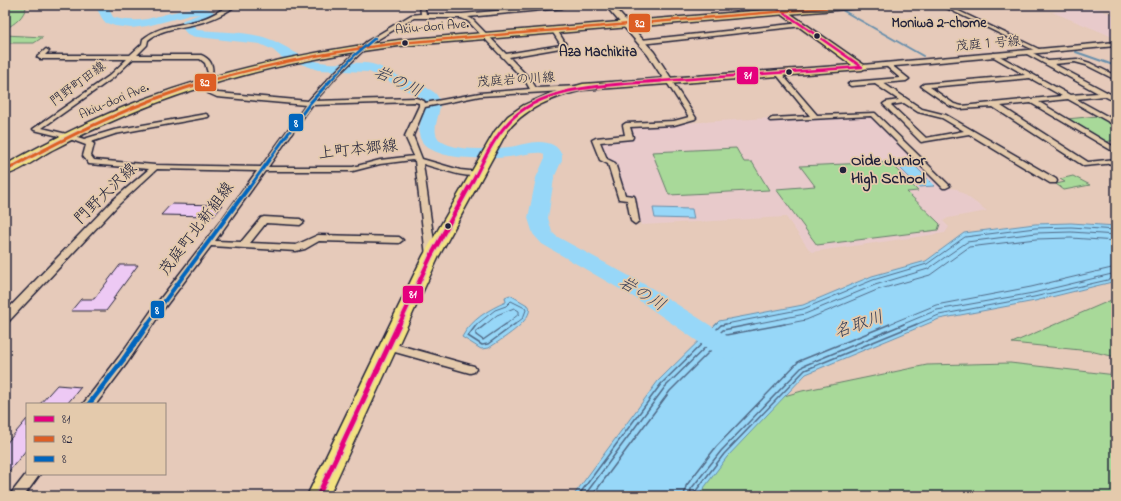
<svg xmlns="http://www.w3.org/2000/svg" width="1121" height="501" font-family="'Indie Flower','Klee One',sans-serif">
<rect width="100%" height="100%" fill="#e6caba"/>
<filter id="ink" filterUnits="userSpaceOnUse"><feTurbulence type="fractalNoise" baseFrequency=".025" numOctaves="2"/><feDisplacementMap in="SourceGraphic" scale="8" xChannelSelector="R" yChannelSelector="G"/><feConvolveMatrix kernelMatrix="1 2 1 2 8 2 1 2 1" color-interpolation-filters="sRGB"/></filter>
<g filter="url(#ink)">
<!-- built -->
<path fill="#e8cacb" d="M1095 8 1116 16V38L1052 12Z
M870 115 943 187 957 189 987 211 948 218 943 221 949 227 945 233 811 252 786 217 641 225 634 197 623 196 612 162 606 158 599 141 633 139 630 129 635 126 770 118 773 122Z"/>
<!-- green -->
<path fill="#a8d999" stroke="#657e6a" d="M5 5H27C23 18 16 23 5 29Z
M5 35 43 37 34 43H8L5 45Z
M1097 116 1116 126V140L1105 142 1067 119Z
M736 148 744 162H752L769 190 669 195 652 152Z
M889 162 918 191 907 192 940 224 938 230 817 245 776 189 815 186 800 166Z
M1073 176 1090 185 1064 190 1056 184 1065 182 1060 179Z
M1116 298V357L1090 351 1012 343Z
M1010 363 1116 375V496H620L709 417 802 391 927 365Z"/>
<!-- water -->
<path fill="#97d7f8" stroke="#688fac" d="M914 165 935 186 919 187 899 167Z
M653 208 692 209 694 219 655 218Z
M1071 223 1116 226V281L1035 301 939 319 806 374 727 457 698 496H573L658 381 719 321 803 305 872 276 926 261 964 233 1035 224Z
M510 295 529 306C534 321 500 340 489 348L481 349 462 337C471 320 489 309 506 302L505 297Z"/>
<g fill="none" stroke-linecap="round" stroke-linejoin="round">
<!-- shore-far1 -->
<path stroke="#516a87" stroke-width="1" d="M476 325 495 310 506 306 511 301 525 308 526 310 523 318 514 325
M485 325 497 315 514 308 519 311V314L505 325
M721 325 803 309 873 280 927 264 965 237 1035 228 1071 227 1116 230
M749 325 805 314 875 285 928 269 967 242 1036 233 1071 232 1116 235
M780 325 806 320 877 290 930 275 969 247 1036 239 1071 238 1116 241
M887 325 936 305 1031 287 1116 267
M901 325 937 310 1033 293 1116 273
M915 325 939 315 1034 297 1116 278"/>
<!-- shore -->
<path stroke="#516a87" stroke-width="1.5" d="M477 324 468 336 482 345 488 344 515 324
M486 324 476 332V335L483 340 506 324
M578 496 661 384 721 325 726 324
M584 496 665 387 723 330 754 324
M592 496 670 391 726 335 785 324
M684 496 686 486 716 447 799 361 890 324
M690 496 691 489 721 451 803 366 904 324
M695 496V492L724 454 805 370 917 324"/>
<!-- stream -->
<path stroke="#688fac" stroke-width="2" d="M842 10 923 56
M1076 52 1116 66"/>
<!-- river -->
<path fill="#97d7f8" fill-rule="evenodd" d="M98 5H110L109 9 113 17C124 21 135 21 147 19 163 16 204 0 216 14L209 19 193 25 197 30C220 32 247 31 269 39 286 45 301 59 320 62 337 65 355 61 372 64 384 67 393 74 405 79 415 83 426 86 435 93 451 108 419 136 449 145 467 151 490 149 509 147 523 145 539 138 553 145 557 147 560 151 562 154V160L554 178 548 218 552 232 556 236 653 289 738 343 741 350 738 357 729 359 720 357 637 299 542 244 533 234 528 218 536 178 544 160V155L542 153C531 152 520 156 509 157 487 159 430 162 420 138 416 125 427 112 423 99 413 92 402 89 392 83 384 79 377 75 369 72L318 70 281 57 273 50 260 44 189 36 182 28 181 23 183 20 200 14 190 15 147 26 131 28 115 26 104 22 97 9Z"/>
</g>
<!-- building -->
<path fill="#edc9f4" stroke="#22223b" d="M171 204 223 205 214 216 161 215Z
M120 265H138L113 299H115L106 311H71L81 299H94Z
M57 385 81 387 67 404H40Z
M27 419V449L5 476V445Z"/>
<g fill="none" stroke-linecap="round" stroke-linejoin="round">
<defs>
<path id="minor" d="M230 5H236C228 12 214 19 203 22 184 28 164 27 148 40L147 45 137 55H201C209 58 214 65 212 73H208L205 63 200 59H133L113 78 42 128 71 135 84 139 114 130 206 114 209 116 208 117 115 134 91 142 94 144 91 156 94 160 155 165 261 167 306 105 217 97 208 93 205 86 206 85H210L213 91 218 93 308 101 333 74 366 42 411 15 421 14 420 5H424L426 14H462L563 5 564 7 562 8 468 17 472 19 506 54 561 45 552 31 557 30 567 46 566 47 509 57 531 80 536 88 580 86 583 88 580 90 480 96 425 107 413 136 422 159 460 170 479 172 480 174C471 181 435 167 423 164L436 256 431 259 426 256 415 161 412 160 380 164 353 171H265L215 241 241 242 261 218 264 217 300 219 304 222 300 225 266 223 250 243 296 245 318 235 399 237 403 240 399 243 319 241 305 249 296 251 211 246 162 311 127 363 96 404H83L119 357 154 307 223 218 257 171 157 169 118 205 9 321 5 322V312L112 201 149 169 89 164 83 156 86 145 67 138 34 130 33 129 109 76 127 59H40L37 57 46 49 49 51 45 55H130L142 44 143 39C161 24 182 26 202 19 212 16 221 10 230 5ZM414 18H461L468 21 526 82 530 89 480 93 425 103 424 101 416 98 315 101 337 76 370 44ZM415 102 419 103V106L405 136 414 156 380 160 353 167H268L312 105Z
M940 5H946L1043 51 1038 52Z
M801 23 803 24V26L641 44 638 42 641 40Z
M1025 51H1029L1048 61 1077 59 1090 63 1116 76V80L1086 65 1075 62 1054 64 1116 97V102L1104 96 1076 99 1116 121V126L1068 99 1039 102 1116 148V153L1031 103 1001 106 1088 162 1116 159V163L1084 166 993 107 960 109 950 106 921 86 924 84 1025 75 992 56 991 55 994 53 1070 95 1098 93 1025 53ZM1030 78 1062 96 962 106 954 104 930 87Z
M886 64H890L909 79 906 81 883 83 922 109 946 115 1056 179 1057 181 1056 183H1050L969 134 921 142 883 104 886 102 899 100 875 84 851 86 848 84 851 82 900 78 886 66ZM904 103 918 112 942 118 964 131 926 138 891 105Z
M779 72 781 73 817 115 875 113 950 186 946 188H943L871 116 770 121 769 120 772 118 810 116 777 75 776 74Z
M669 79 671 80 696 118 695 119 674 125 630 127 633 137 632 139 600 142 607 159 615 163 625 195 634 196 635 198 639 221 635 224 631 221 627 200 619 199 618 197 608 164 600 160 592 140 596 138 625 135 623 125 626 123 674 121 689 117 666 81Z
M388 342 470 365 474 366 476 369 474 372 470 373 384 349 383 346 384 343Z
M27 473 40 474 24 496H9Z"/>
<path id="tertiary" d="M605 5H612L654 52 673 81 672 83H666L648 55Z
M1116 42V46L862 69 858 67 862 65Z"/>
<path id="primary" d="M769 5H778L867 67 862 70 583 90C554 97 522 108 505 135L439 256 329 496H307L423 256 495 131 508 116 524 105 551 93 583 84 852 65Z"/>
<path id="trunk" d="M827 5H863L859 8 399 46C303 58 213 78 124 116 101 126 78 136 56 148 39 156 23 171 5 175V165C49 141 94 118 142 100 225 69 311 51 399 40Z"/>
</defs>
<!-- minor casing -->
<use href="#minor" stroke="#22223b" stroke-width="3"/>
<!-- tertiary casing -->
<use href="#tertiary" stroke="#22223b" stroke-width="3"/>
<!-- primary casing -->
<use href="#primary" stroke="#22223b" stroke-width="3"/>
<!-- trunk casing -->
<use href="#trunk" stroke="#22223b" stroke-width="3"/>
<!-- minor -->
<use href="#minor" fill="#e4caac" fill-rule="evenodd"/>
<!-- tertiary -->
<use href="#tertiary" fill="#e4caac" fill-rule="evenodd"/>
<!-- primary -->
<use href="#primary" fill="#f4e382" fill-rule="evenodd"/>
<!-- trunk -->
<use href="#trunk" fill="#f4e382" fill-rule="evenodd"/>
<defs>
<path id="bus-1-far3" d="M647 82 862 67 773 5"/>
<path id="bus-1-far2" d="M469 188C481 167 491 141 508 123 542 84 613 85 661 81"/>
<path id="bus-1-far1" d="M399 325 431 256 469 187"/>
<path id="bus-1" d="M318 496 399 324"/>
<path id="bus-2-far1" d="M205 82C269 64 333 51 399 43L859 5"/>
<path id="bus-2" d="M5 171C70 135 136 102 208 81"/>
<path id="bus-3-far3" d="M329 82 355 55 375 38"/>
<path id="bus-3-far2" d="M249 188 310 103 330 81"/>
<path id="bus-3-far1" d="M147 325 249 187"/>
<path id="bus-3" d="M89 404 123 360 148 324"/>
</defs>
<!-- bus-1-far3 casing -->
<use href="#bus-1-far3" stroke="#e4caac" stroke-width="4.5"/>
<!-- bus-1-far2 casing -->
<use href="#bus-1-far2" stroke="#e4caac" stroke-width="5.5"/>
<!-- bus-1-far1 casing -->
<use href="#bus-1-far1" stroke="#e4caac" stroke-width="7"/>
<!-- bus-1 casing -->
<use href="#bus-1" stroke="#e4caac" stroke-width="8"/>
<!-- bus-2-far1 casing -->
<use href="#bus-2-far1" stroke="#e4caac" stroke-width="4.5"/>
<!-- bus-2 casing -->
<use href="#bus-2" stroke="#e4caac" stroke-width="5.5"/>
<!-- bus-3-far3 casing -->
<use href="#bus-3-far3" stroke="#e4caac" stroke-width="4.5"/>
<!-- bus-3-far2 casing -->
<use href="#bus-3-far2" stroke="#e4caac" stroke-width="5.5"/>
<!-- bus-3-far1 casing -->
<use href="#bus-3-far1" stroke="#e4caac" stroke-width="7"/>
<!-- bus-3 casing -->
<use href="#bus-3" stroke="#e4caac" stroke-width="8"/>
<!-- bus-1-far3 -->
<use href="#bus-1-far3" stroke="#e5007d" stroke-width="2.5"/>
<!-- bus-1-far2 -->
<use href="#bus-1-far2" stroke="#e5007d" stroke-width="3"/>
<!-- bus-1-far1 -->
<use href="#bus-1-far1" stroke="#e5007d" stroke-width="4"/>
<!-- bus-1 -->
<use href="#bus-1" stroke="#e5007d" stroke-width="5"/>
<!-- bus-2-far1 -->
<use href="#bus-2-far1" stroke="#dd5e24" stroke-width="2.5"/>
<!-- bus-2 -->
<use href="#bus-2" stroke="#dd5e24" stroke-width="3"/>
<!-- bus-3-far3 -->
<use href="#bus-3-far3" stroke="#0065bd" stroke-width="2.5"/>
<!-- bus-3-far2 -->
<use href="#bus-3-far2" stroke="#0065bd" stroke-width="3"/>
<!-- bus-3-far1 -->
<use href="#bus-3-far1" stroke="#0065bd" stroke-width="4"/>
<!-- bus-3 -->
<use href="#bus-3" stroke="#0065bd" stroke-width="5"/>
</g>
</g>
<!-- markers -->
<g fill="#22223b" stroke="#e4caac" stroke-width="1.5">
<circle cx="817" cy="36" r="3.5"/>
<circle cx="405" cy="43" r="3.5"/>
<circle cx="789" cy="72" r="3.5"/>
<circle cx="843" cy="170" r="4"/>
<circle cx="448" cy="226" r="3.5"/>
</g>
<g text-anchor="middle" dominant-baseline="central" stroke-width="3.5" stroke-linejoin="round" paint-order="stroke">
<!-- far-street labels -->
<g font-size="13" fill="#22223b" stroke="#e4caac">
<text transform="translate(432 27) rotate(-5)">Akiu-dori Ave.</text>
<text transform="translate(988 44) rotate(-5)">茂庭１号線</text>
<text transform="translate(516 80) rotate(-4)">茂庭岩の川線</text>
<text transform="translate(78 84) rotate(-36)">門野町田線</text>
<text transform="translate(114 101) rotate(-23)">Akiu-dori Ave.</text>
</g>
<!-- far-neighbourhood labels -->
<g font-size="14" font-weight="bold" fill="#22223b" stroke="#e4caac">
<text x="939" y="23">Moniwa 2-chome</text>
<text x="598" y="52">Aza Machikita</text>
</g>
<!-- street labels -->
<g font-size="16" fill="#22223b" stroke="#e4caac">
<text transform="translate(358 150) rotate(-6)">上町本郷線</text>
<text transform="translate(106 194) rotate(-44)">門野大沢線</text>
<text transform="translate(197 229) rotate(-53)">茂庭町北新組線</text>
</g>
<!-- poi labels -->
<g font-size="16" font-weight="bold" fill="#22223b" stroke="#e4caac" text-anchor="start">
<text x="851" y="161">Oide Junior<tspan x="851" dy="18">High School</tspan></text>
</g>
<!-- water labels -->
<g font-size="17" font-style="italic" fill="#343d57" stroke="#e4caac">
<text transform="translate(398 82) rotate(25)">岩の川</text>
<text transform="translate(642 294) rotate(31)">岩の川</text>
<text transform="translate(859 325) rotate(-19)">名取川</text>
</g>
</g>
<g stroke="#e4caac" stroke-width="1.5">
<rect x="628" y="13" width="23" height="20" rx="4" fill="#dd5e24"/>
<rect x="736" y="66" width="23" height="19" rx="4" fill="#e5007d"/>
<rect x="194" y="73" width="23" height="19" rx="4" fill="#dd5e24"/>
<rect x="288" y="113" width="16" height="19" rx="4" fill="#0065bd"/>
<rect x="402" y="285" width="22" height="19" rx="4" fill="#e5007d"/>
<rect x="150" y="300" width="15" height="19" rx="4" fill="#0065bd"/>
</g>
<g font-size="11" text-anchor="middle" font-weight="bold" fill="#fff">
<text x="640" y="27">82</text>
<text x="748" y="79">81</text>
<text x="205" y="86">82</text>
<text x="296" y="127">8</text>
<text x="413" y="298">81</text>
<text x="157" y="314">8</text>
</g>
<!-- margin -->
<rect width="1121" height="501" fill="none" stroke="#e4caac" stroke-width="20"/>
<rect x="10" y="10" width="1101" height="481" fill="none" stroke="#22223b" stroke-width="1.5" filter="url(#ink)"/>
<!-- legend -->
<rect x="26" y="403" width="140" height="72" fill="#e4caac" stroke="#96877f"/>
<rect x="34" y="416" width="20" height="6" fill="#e5007d" stroke="#96877f"/>
<text x="62" y="423" font-size="12" fill="#22223b">81</text>
<rect x="34" y="436" width="20" height="6" fill="#dd5e24" stroke="#96877f"/>
<text x="62" y="443" font-size="12" fill="#22223b">82</text>
<rect x="34" y="456" width="20" height="6" fill="#0065bd" stroke="#96877f"/>
<text x="62" y="463" font-size="12" fill="#22223b">8</text>
</svg>
